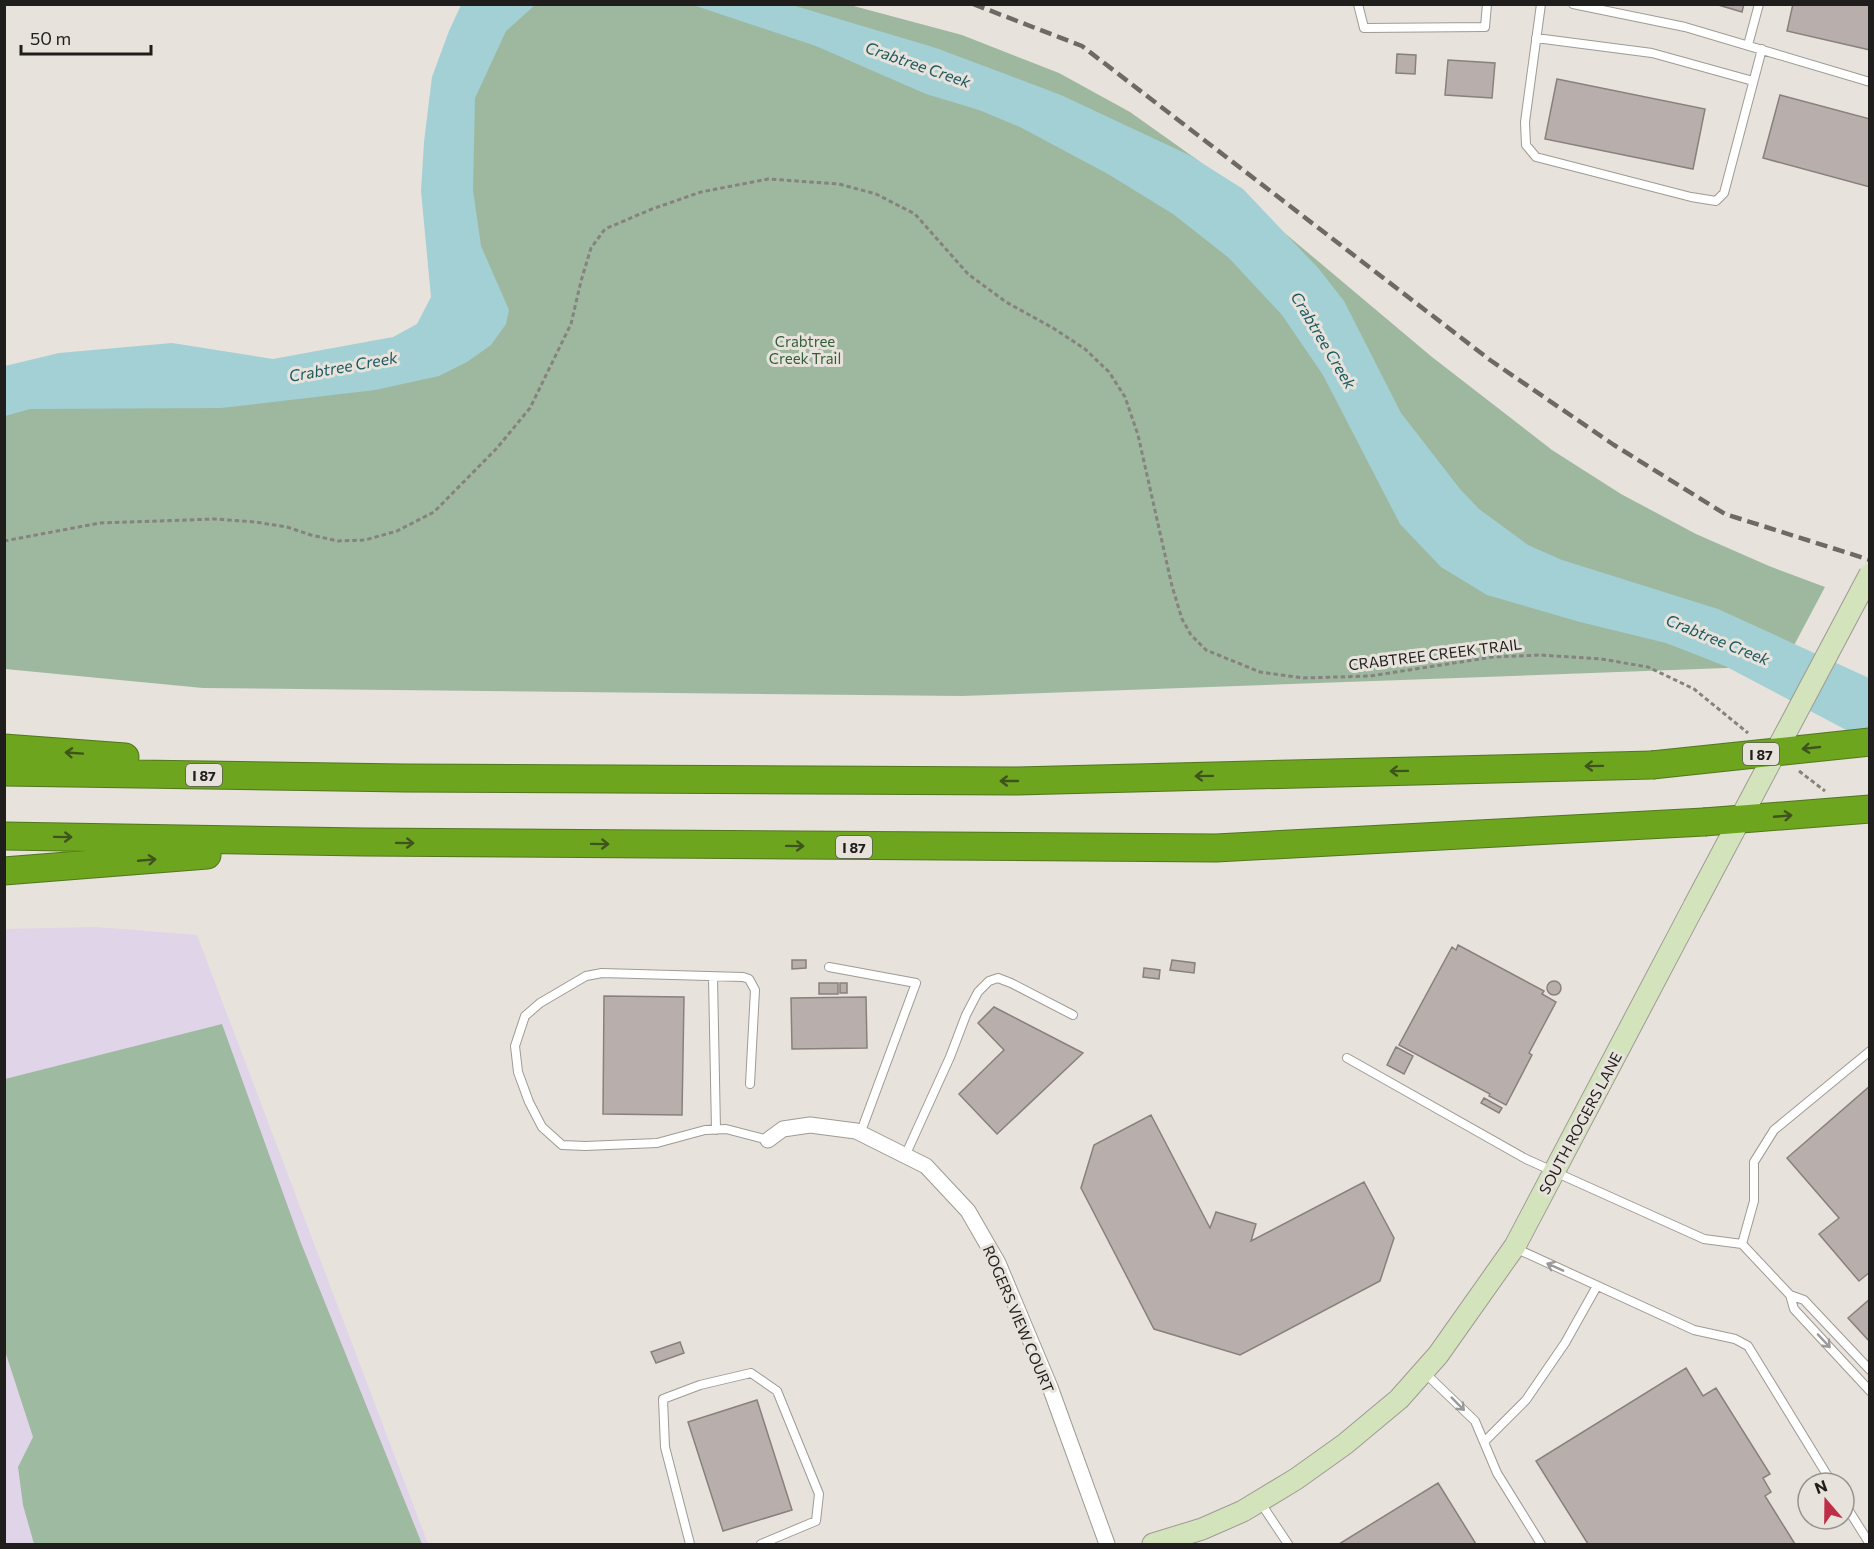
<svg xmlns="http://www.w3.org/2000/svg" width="1874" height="1549" font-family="Commissioner,sans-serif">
<rect width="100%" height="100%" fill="#e7e2dc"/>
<!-- industrial -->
<path fill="#e0d4e8" d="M96 927 197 935 428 1544H5L4 929Z"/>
<!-- green -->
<path fill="#9eb8a0" d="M512 5H850L962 35 1059 73 1130 112 1199 161 1432 357 1552 450 1621 494 1696 534 1769 566 1825 587 1783 666 962 696 203 688 5 669 4 394 430 354 449 129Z"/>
<!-- forest -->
<path fill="#9ebaa0" d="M222 1024 301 1243 422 1544H34L23 1505 18 1467 33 1437 5 1351V1079Z"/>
<!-- water -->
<path fill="#a2d0d4" d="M461 5H535L506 31 475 98 473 190 481 246 509 310 506 324 491 345 467 362 439 376 375 390 221 408 30 409 5 416V366L59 353 172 343 273 359 393 337 417 324 431 297 421 191 424 142 432 77 449 31Z
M693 5H792L936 48 1061 95 1191 156 1243 189 1319 269 1344 301 1401 413 1460 489 1479 509 1528 545 1562 560 1718 609 1869 678V742L1725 666 1666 643 1580 622 1487 595 1441 567 1400 524 1323 375 1282 315 1229 258 1173 214 1108 174 1020 127 979 110 926 94 816 46Z"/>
<!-- building -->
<path fill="#b8afad" stroke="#88807d" stroke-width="1.5" d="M1715 4H1744L1742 12Z
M1793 4H1870V50L1787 31Z
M1397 54 1416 55 1415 74 1396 73Z
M1448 60 1495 63 1492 98 1445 95Z
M1557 79 1705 109 1693 169 1545 139Z
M1780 95 1870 119V187L1763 158Z
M1458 945 1544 991 1542 994 1556 1002 1529 1053 1532 1055 1506 1105 1489 1096 1490 1094 1399 1045 1452 947 1456 950Z
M792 960H806V968L792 969Z
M1172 960 1195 963 1194 973 1170 970Z
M1144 968 1160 970 1159 979 1143 977Z
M1547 988a7 7 0 1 1 14 0a7 7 0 1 1-14 0Z
M819 983H838V994H819Z
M840 983H847V993H840Z
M604 996 684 997 682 1115 603 1114Z
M866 997 867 1048 792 1049 791 998Z
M994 1007 1083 1053 997 1134 959 1094 1004 1050 978 1023Z
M1396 1047 1413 1056 1404 1074 1387 1065Z
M1870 1086V1272L1859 1281 1819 1234 1839 1218 1787 1158Z
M1484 1098 1502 1108 1499 1113 1481 1103Z
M1151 1115 1210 1228 1216 1212 1256 1224 1251 1241 1364 1182 1394 1238 1380 1281 1240 1355 1154 1329 1081 1188 1094 1145Z
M1870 1299V1342L1848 1318Z
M680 1342 684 1353 656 1363 651 1352Z
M1686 1368 1703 1396 1716 1388 1770 1474 1763 1478 1771 1492 1765 1496 1795 1544H1588L1536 1461Z
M757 1400 792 1510 723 1531 688 1422Z
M1438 1483 1476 1544H1339Z"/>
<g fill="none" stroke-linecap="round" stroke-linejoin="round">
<defs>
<path id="lane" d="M1358 4 1364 28 1485 27 1487 4
M1541 4 1525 122 1526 145 1536 157 1691 197 1716 201 1724 193 1762 49
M1573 4 1685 27 1870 82
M1536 38 1652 53 1753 81
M1748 45 1759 4
M829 967 916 983 860 1134
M713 977 716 1130
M1347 1058 1526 1159 1704 1239 1742 1244 1790 1295 1804 1300 1870 1370
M750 1084 755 990 749 979 743 977 602 973 586 976 540 1003 525 1016 515 1046 518 1072 529 1102 542 1127 562 1145 585 1146 657 1143 705 1130 726 1129 768 1140
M905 1156 950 1057 966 1015 978 992 989 981 998 978 1011 983 1073 1015
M1742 1244 1754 1201V1162L1774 1130 1870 1051
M1515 1248 1694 1330 1735 1339 1748 1346 1832 1483
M1790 1295 1794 1309 1870 1391
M1425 1373 1475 1421 1497 1473 1541 1544
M1484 1442 1526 1400 1565 1343 1597 1286
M1260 1502 1288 1544
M1844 1503 1870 1544
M690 1544 665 1447 663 1399 700 1385 751 1373 777 1391 819 1494 816 1521 761 1544"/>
<path id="street" d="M768 1140 783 1129 810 1125 856 1131 926 1166 968 1211 998 1263 1050 1387 1107 1544"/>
<path id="secondary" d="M1153 1544 1202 1529 1243 1511 1296 1479 1345 1444 1399 1399 1438 1355 1515 1246 1694 906"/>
<path id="highway" d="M4 748 125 757
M4 772 404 778 1017 781 1652 765
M4 836 363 842 1216 848 1704 822
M4 871 207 855"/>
</defs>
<!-- lane casing -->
<use href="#lane" stroke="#9f9a94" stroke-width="10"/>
<!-- street casing -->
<use href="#street" stroke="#9f9a94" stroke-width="17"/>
<!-- secondary casing -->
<use href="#secondary" stroke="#9f9a94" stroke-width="23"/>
<!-- highway casing -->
<use href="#highway" stroke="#52761e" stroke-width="29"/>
<!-- path -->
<path stroke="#86827e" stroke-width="3" stroke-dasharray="4.5 3" stroke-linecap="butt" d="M4 541 100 523 215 519 255 522 287 527 311 535 338 541 365 540 397 531 434 512 497 448 530 408 571 324 581 281 591 248 605 229 652 209 701 192 768 179 839 184 876 194 915 214 968 274 1006 302 1053 328 1085 349 1109 372 1125 397 1138 435 1172 586 1182 619 1191 635 1206 650 1260 672 1303 678 1370 676 1493 657 1540 655 1601 659 1648 667 1694 689 1748 733
M1799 771 1825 791"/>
<!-- lane -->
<use href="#lane" stroke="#fff" stroke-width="8"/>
<!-- street -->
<use href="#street" stroke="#fff" stroke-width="15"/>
<!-- secondary -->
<use href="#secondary" stroke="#d3e4bc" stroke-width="21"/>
<!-- highway -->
<use href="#highway" stroke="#6da51f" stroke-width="27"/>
<!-- rail -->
<path stroke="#6d6a66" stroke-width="4.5" stroke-dasharray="12 6" stroke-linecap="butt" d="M973 4 1082 46 1490 360 1614 445 1725 514 1870 560"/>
<defs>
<path id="secondary-bridge" d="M1694 906 1870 574"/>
<path id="highway-bridge" d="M1652 765 1870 742
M1704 822 1870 809"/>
</defs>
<!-- secondary-bridge casing -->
<use href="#secondary-bridge" stroke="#9f9a94" stroke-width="23" stroke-linecap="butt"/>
<!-- highway-bridge casing -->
<use href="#highway-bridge" stroke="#52761e" stroke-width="29" stroke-linecap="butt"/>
<!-- secondary-bridge -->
<use href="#secondary-bridge" stroke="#d3e4bc" stroke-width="21"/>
<!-- highway-bridge -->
<use href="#highway-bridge" stroke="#6da51f" stroke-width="27"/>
</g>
<!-- one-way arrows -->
<defs><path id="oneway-shaft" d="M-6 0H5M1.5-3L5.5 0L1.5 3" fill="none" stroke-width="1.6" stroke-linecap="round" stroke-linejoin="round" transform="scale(1.5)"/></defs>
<g stroke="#3f541d">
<use href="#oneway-shaft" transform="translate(1811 748) rotate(174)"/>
<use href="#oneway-shaft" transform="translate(74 753) rotate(-176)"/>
<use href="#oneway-shaft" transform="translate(1594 766) rotate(179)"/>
<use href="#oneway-shaft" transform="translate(1399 771) rotate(179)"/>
<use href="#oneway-shaft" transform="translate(1204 776) rotate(179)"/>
<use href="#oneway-shaft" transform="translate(1009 781) rotate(-180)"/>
<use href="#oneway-shaft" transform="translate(1783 816) rotate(-5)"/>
<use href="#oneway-shaft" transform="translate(63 837) rotate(1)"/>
<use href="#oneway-shaft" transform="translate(405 843) rotate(1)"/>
<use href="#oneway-shaft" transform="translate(600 844) rotate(1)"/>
<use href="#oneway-shaft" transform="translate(795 846) rotate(1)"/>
<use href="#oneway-shaft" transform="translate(147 860) rotate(-5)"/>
</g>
<g stroke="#9b9a99">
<use href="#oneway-shaft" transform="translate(1555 1267) rotate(-156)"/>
<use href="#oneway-shaft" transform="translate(1824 1341) rotate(47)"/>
<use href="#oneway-shaft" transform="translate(1458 1404) rotate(45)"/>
</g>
<g text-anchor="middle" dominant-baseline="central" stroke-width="6" stroke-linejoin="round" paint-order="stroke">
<!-- shield labels -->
<g fill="#e7e2dc" stroke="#5c5956" stroke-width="1.5">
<rect x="1743" y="743" width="36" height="22" rx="4.5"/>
<rect x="186" y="764" width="36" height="22" rx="4.5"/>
<rect x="836" y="836" width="36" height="22" rx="4.5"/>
</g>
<g font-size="14" font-weight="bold" fill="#201e1c">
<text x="1761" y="754">I 87</text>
<text x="204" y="775">I 87</text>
<text x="854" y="847">I 87</text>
</g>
<!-- park labels -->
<g font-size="15" fill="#335f38" stroke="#e7e2dc">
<text x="805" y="341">Crabtree<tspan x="805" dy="17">Creek Trail</tspan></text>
</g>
<!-- street labels -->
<g font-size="15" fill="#201e1c" stroke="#e7e2dc">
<text transform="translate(1435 654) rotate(-7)">CRABTREE CREEK TRAIL</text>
<text transform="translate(1580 1123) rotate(-62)">SOUTH ROGERS LANE</text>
<text transform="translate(1019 1319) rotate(67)">ROGERS VIEW COURT</text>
</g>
<!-- water labels -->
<g font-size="16" font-style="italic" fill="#1a5a5f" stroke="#e7e2dc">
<text transform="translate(918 64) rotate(19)">Crabtree Creek</text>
<text transform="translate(1324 340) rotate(59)">Crabtree Creek</text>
<text transform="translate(343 366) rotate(-10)">Crabtree Creek</text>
<text transform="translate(1718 639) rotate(22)">Crabtree Creek</text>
</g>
</g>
<!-- border -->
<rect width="1874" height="1549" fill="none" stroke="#201e1c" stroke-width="12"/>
<!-- north arrow -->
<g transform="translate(1826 1501) rotate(340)"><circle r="28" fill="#e7e2dc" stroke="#97948f" stroke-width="1.5"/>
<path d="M0-4.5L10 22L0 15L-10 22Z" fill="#bf2e47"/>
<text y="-9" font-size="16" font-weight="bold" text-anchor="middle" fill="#201e1c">N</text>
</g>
<!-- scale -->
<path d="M21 45v9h130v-9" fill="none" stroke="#201e1c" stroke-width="3"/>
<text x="30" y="45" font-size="18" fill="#201e1c" stroke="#e7e2dc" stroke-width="4.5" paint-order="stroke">50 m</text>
</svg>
